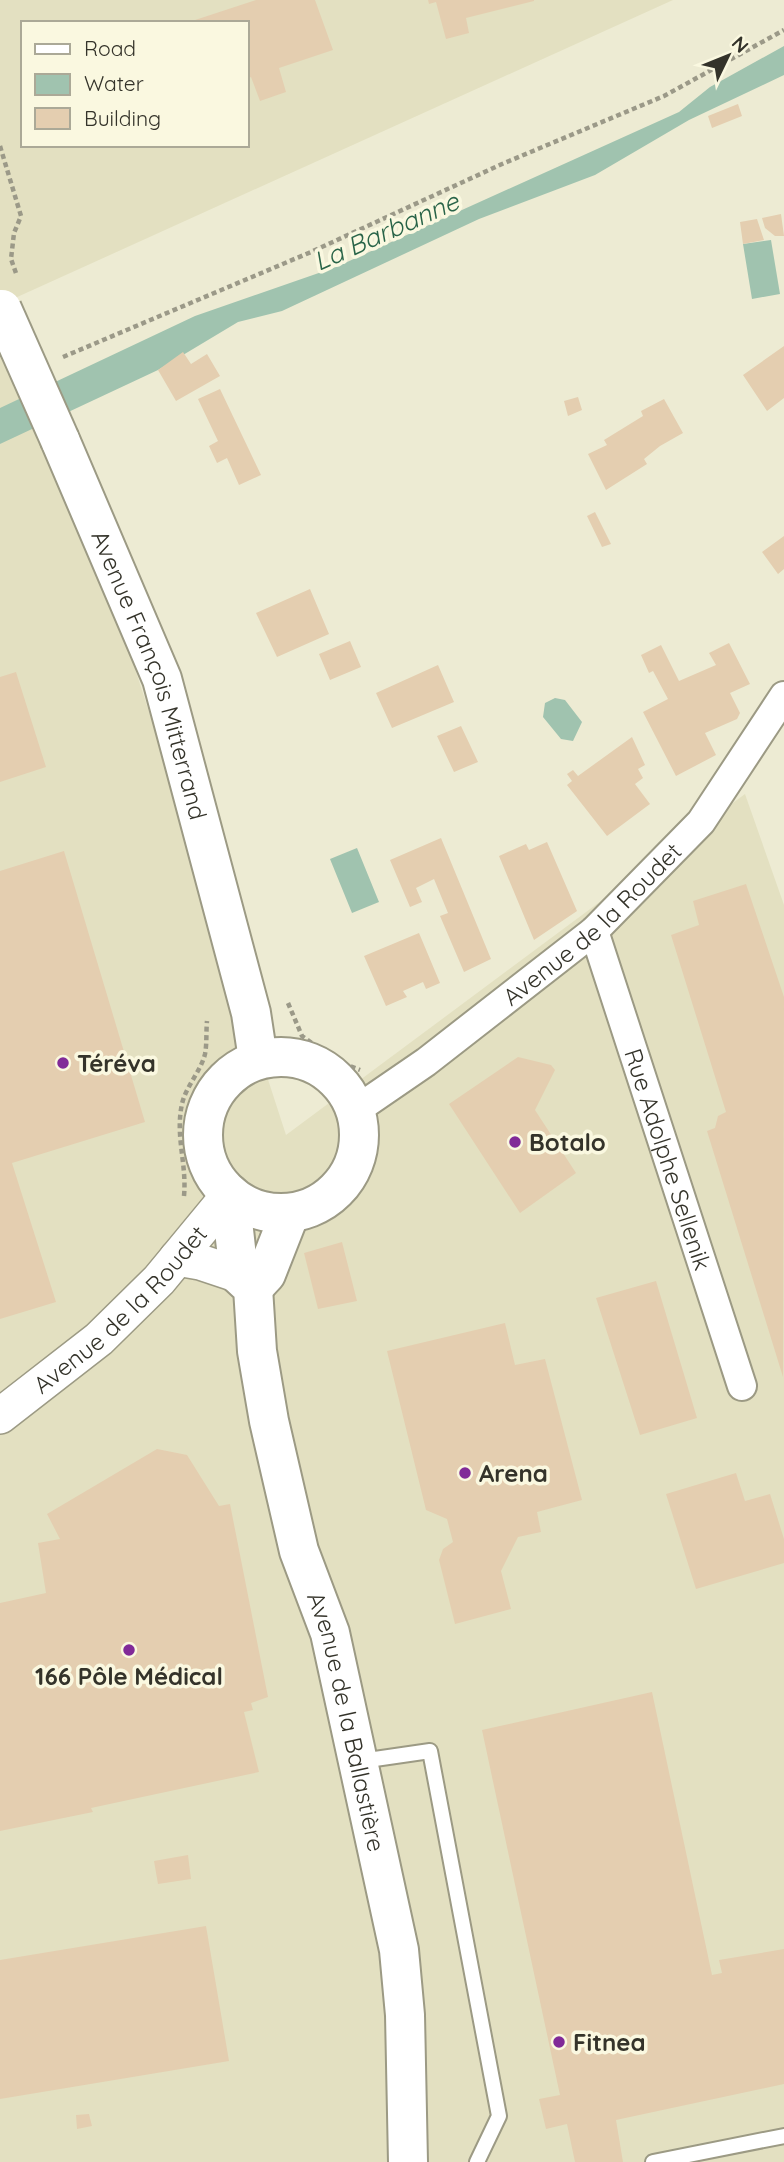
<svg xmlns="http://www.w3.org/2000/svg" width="784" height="2162" font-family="Quicksand,sans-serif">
<rect width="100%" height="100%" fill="#edebd3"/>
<!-- built -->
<path fill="#e3e0c1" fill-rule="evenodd" d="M0 0H673L15 298 286 1135 745 794 784 905V2162H0ZM23 23H247V145H23Z"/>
<!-- water -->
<path fill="#a0c3af" d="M784 46V75L689 120 595 175 479 219 282 311 238 322 158 370 0 444V408L195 316 336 267 679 112 710 87Z
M771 240 780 294 752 299 743 244Z
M555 698 565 700 582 722 573 741 561 739 543 717 545 703Z
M357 848 379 902 352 913 330 859Z"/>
<!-- building -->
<path fill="#e4ceb0" d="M256 0H315L333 50 279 68 286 92 260 101 251 77 247 79V23L189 22Z
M428 0H534V1L466 18 469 33 446 39 436 2 429 4Z
M738 104 742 116 712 128 708 116Z
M781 214 784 236H775L765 228 762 218Z
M757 219 764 240 743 244 740 222Z
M784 346V398L767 411 743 375Z
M183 352 191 364 207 354 220 376 176 401 158 370Z
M220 389 261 475 239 485 227 458 217 463 209 446 218 441 198 399Z
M578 397 582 410 568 416 564 401Z
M664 399 683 433 660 446 644 459 647 464 606 490 588 454 607 445 604 440 643 416 641 411Z
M595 512 611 544 602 547 587 516Z
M784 536V569L778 574 762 552Z
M310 589 329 634 277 657 256 613Z
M350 641 361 667 330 680 319 654Z
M729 643 750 684 730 693 740 713 737 719 705 733 716 755 676 776 643 712 668 699 653 671 649 673 641 655 661 645 679 681 716 665 709 653Z
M438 665 454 702 392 728 376 693Z
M16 672 46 767 0 782V677Z
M461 726 478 762 454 772 437 736Z
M632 737 645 765 638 769 643 778 635 784 650 804 607 836 567 785 572 781 567 774 573 770 578 776Z
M441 838 491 959 464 972 440 916 448 913 434 879 416 888 422 902 410 907 390 860Z
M547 842 577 911 534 940 499 856 526 844 529 850Z
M64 851 145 1122 12 1163 56 1302 0 1319V871Z
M746 884 784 997 783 1377 707 1131 715 1128 718 1116 726 1112 671 935 699 925 693 901Z
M419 933 440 983 426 989 423 982 403 991 407 997 386 1006 364 956Z
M518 1057 551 1065 555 1070 535 1110 576 1173 520 1213 449 1104Z
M342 1242 357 1301 318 1309 304 1253Z
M656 1281 697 1418 640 1435 596 1298Z
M505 1323 515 1365 545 1359 582 1500 537 1512 541 1532 518 1537 501 1571 511 1609 455 1624 439 1560 443 1549 453 1542 447 1519 426 1510 387 1351Z
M157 1449 187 1455 219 1506 230 1504 268 1697 251 1703 253 1710 244 1712 259 1772 91 1808 93 1812 0 1831V1603L46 1593 38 1543 60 1539 47 1514Z
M736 1473 745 1501 770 1494 784 1539V1563L696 1589 666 1494Z
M652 1692 712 1975 722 1973 719 1960 784 1949V2084L616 2120 623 2162H575L567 2124 546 2129 539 2099 560 2095 482 1730Z
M188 1855 191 1879 158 1884 154 1861Z
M206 1926 229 2061 0 2099V1960Z
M89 2114 92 2126 77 2129 76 2115Z"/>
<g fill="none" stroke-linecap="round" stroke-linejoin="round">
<defs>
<path id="service" d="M361 1761 430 1751 499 2116 477 2162
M653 2162 784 2136"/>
<g id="minor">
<path id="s1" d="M594 931 742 1386"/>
<path id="s2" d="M356 1110 426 1062 594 931 701 822 784 696"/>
</g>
<g id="tertiary">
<path d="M177 1258 200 1262 239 1275"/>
<path id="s3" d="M0 1416 99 1339 159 1280 230 1194"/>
</g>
<g id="secondary">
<path id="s4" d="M60 440 162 679 251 1013 258 1059"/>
<circle cx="281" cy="1135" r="78"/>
<path id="s5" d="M230 1194 239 1275 253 1288 257 1351 269 1421 299 1551 330 1633 399 1950 405 2015 408 2162"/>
<path d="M253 1288 266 1274 290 1213"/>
</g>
</defs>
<!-- service casing -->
<use href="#service" stroke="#9c9a84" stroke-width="18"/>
<!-- minor casing -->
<use href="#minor" stroke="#9c9a84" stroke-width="32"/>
<!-- tertiary casing -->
<use href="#tertiary" stroke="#9c9a84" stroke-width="38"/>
<!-- secondary casing -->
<use href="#secondary" stroke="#9c9a84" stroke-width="42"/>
<!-- path -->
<path stroke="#9b9988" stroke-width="4.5" stroke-dasharray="5 3.5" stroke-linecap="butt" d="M0 146 21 216 14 233 11 259 17 276
M63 357 311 252 502 164 664 96 784 30
M288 1003 302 1036 337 1061 360 1070
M184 1196C187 1164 175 1136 182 1104 186 1086 201 1071 205 1054 207 1044 206 1032 207 1021"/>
<!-- service -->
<use href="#service" stroke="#fff" stroke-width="14"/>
<!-- minor -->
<use href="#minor" stroke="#fff" stroke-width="28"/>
<!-- tertiary -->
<use href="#tertiary" stroke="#fff" stroke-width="35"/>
<!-- secondary -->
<use href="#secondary" stroke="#fff" stroke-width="38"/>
<defs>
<path id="secondary-bridge" d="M2 309 60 440"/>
</defs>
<!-- secondary-bridge casing -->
<use href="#secondary-bridge" stroke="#9c9a84" stroke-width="42" stroke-linecap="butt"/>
<!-- secondary-bridge -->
<use href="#secondary-bridge" stroke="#fff" stroke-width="38"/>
</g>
<!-- markers -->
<g fill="#812a98" stroke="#faf8e0" stroke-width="2.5">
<circle cx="63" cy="1063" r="7"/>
<circle cx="515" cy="1142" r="7"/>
<circle cx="465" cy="1473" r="7"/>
<circle cx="129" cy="1650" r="7"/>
<circle cx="559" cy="2042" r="7"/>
</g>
<g text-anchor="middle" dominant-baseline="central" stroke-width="7" stroke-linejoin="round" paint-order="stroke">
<!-- street labels -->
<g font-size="24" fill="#34332a" stroke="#faf8e0">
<text stroke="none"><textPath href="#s4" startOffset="252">Avenue François Mitterrand</textPath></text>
<text stroke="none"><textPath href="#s2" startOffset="301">Avenue de la Roudet</textPath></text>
<text stroke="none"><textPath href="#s1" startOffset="240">Rue Adolphe Sellenik</textPath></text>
<text stroke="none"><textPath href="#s3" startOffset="161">Avenue de la Roudet</textPath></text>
<text stroke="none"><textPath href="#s5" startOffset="546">Avenue de la Ballastière</textPath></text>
</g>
<!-- poi labels -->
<g font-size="24" font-weight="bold" fill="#34332a" stroke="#faf8e0" text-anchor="start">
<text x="77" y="1063">Téréva</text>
<text x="529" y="1142">Botalo</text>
<text x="479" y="1473">Arena</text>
<text x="129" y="1676" text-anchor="middle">166 Pôle Médical</text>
<text x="573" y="2042">Fitnea</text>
</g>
<!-- water labels -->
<g font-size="26" font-style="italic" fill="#296448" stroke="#faf8e0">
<text transform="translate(386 231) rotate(-24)">La Barbanne</text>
</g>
</g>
<!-- legend -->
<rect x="21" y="21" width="228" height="126" fill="#faf8e0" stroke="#aba997" stroke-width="2"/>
<rect x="35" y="44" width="35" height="10" fill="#ffffff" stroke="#aba997" stroke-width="2"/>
<text x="84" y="56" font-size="21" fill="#34332a">Road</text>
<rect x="35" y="74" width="35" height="21" fill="#a0c3af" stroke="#aba997" stroke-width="2"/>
<text x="84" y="91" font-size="21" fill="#34332a">Water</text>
<rect x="35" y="108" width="35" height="21" fill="#e4ceb0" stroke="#aba997" stroke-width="2"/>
<text x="84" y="126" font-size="21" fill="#34332a">Building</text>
<!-- north arrow -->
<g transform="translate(728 56) rotate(47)" stroke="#faf8e0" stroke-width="5" paint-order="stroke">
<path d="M0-5L12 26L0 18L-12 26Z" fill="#34332a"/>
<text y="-10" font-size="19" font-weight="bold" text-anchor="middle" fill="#34332a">N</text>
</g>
</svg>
